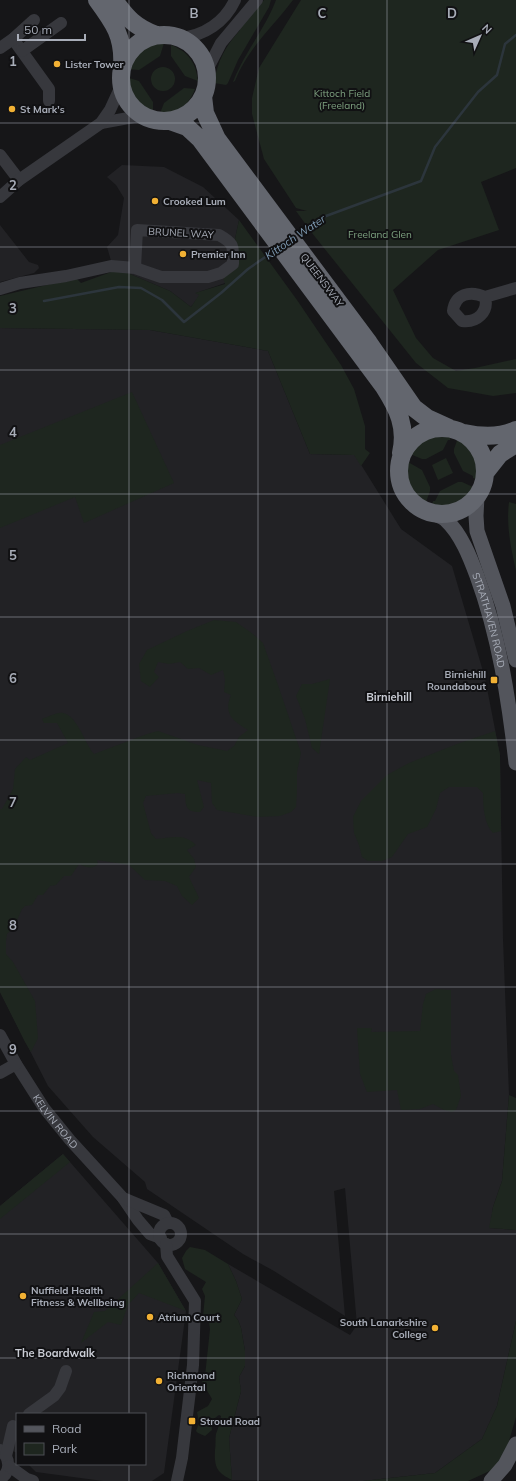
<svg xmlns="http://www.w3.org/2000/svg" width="516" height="1481" font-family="Mulish,sans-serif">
<rect width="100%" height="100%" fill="#161618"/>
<!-- built -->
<path fill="#222225" d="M122 165 164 167 203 187 239 220 235 239 240 256 236 268 225 283 196 293 200 295 191 307 170 291 123 271H114L107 247 118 235 124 198 116 185 107 177Z
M0 225 29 262 38 265 39 268 34 273 0 282Z
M0 328 150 330 268 351 310 454 355 455 401 529 452 566 485 678 500 755 503 939 509 1095 502 1181 493 1207 490 1228 516 1230V1321L497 1406 482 1439 435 1473 363 1481 232 1480 229 1438 241 1391 239 1377 245 1366V1351L241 1328 238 1320 234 1315 242 1299 236 1281 228 1264 350 1335 357 1325 345 1188 334 1191 345 1316 274 1271 243 1254 147 1189 145 1182 93 1137 48 1086 0 992Z
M63 1154 158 1263 186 1311 164 1473 152 1481H103L36 1472 28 1464H145V1414H17V1453L0 1445V1206Z"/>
<!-- green -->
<path fill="#1e261f" d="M264 0H271L269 7 238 60 228 83 226 85 214 83C218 60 225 47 240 30V28Z
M276 0H293C272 28 248 48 235 81L233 82C244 53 265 29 276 0Z
M301 0H516V168L481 182 499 230 438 250 393 290 416 338 433 358 456 371 475 368 516 359V393L493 396 448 388 416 363 312 233 296 211H307L296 208 264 159 252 114V98L259 68Z
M164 43 160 56 139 70 128 69C135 51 146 45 164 43Z
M171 45C189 52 196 63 198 81L185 76 171 56Z
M151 79a12 12 0 1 1 24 0a12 12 0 1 1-24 0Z
M126 77 139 81 153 102V113C135 106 128 95 126 77Z
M184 88 195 89C188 107 177 113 159 116L164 103Z
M239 220 297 300 341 365 354 389 365 426V449L370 453 361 466 354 455 310 454 268 351 150 330 0 328V296L76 278 81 283 114 271H123L170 291 191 307 199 295 195 293 225 284 223 277 236 268 240 256 235 239Z
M132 392 174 483 84 523 75 497 0 528V445Z
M439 435 451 436 450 440H448L443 450 426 459H422L410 454C417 443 426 436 439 435Z
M458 438C473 446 483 462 476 479L473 478V476L463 471 454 453V449Z
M446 458 453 473 438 480 432 465Z
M408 462 422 470 430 487V491L426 502C411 493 404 479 408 462Z
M458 482H462L473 487C464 502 450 509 432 505L433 501H435L440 491Z
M509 502 516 504V571C511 548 506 526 509 502Z
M214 620 236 622 253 634 263 643 278 685 301 753 297 772V790L296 807 291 812 280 816 258 817 217 810 212 803 211 783 197 780 204 807 200 812C185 812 186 806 185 794L178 793 146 796 143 803 151 833 156 839C172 838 183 833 196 845L187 850 194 859 196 867 189 877 199 898 192 905 182 896 177 886 165 881 145 880 129 865 97 860 98 864C93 870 85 867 79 864L71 876H64L56 885 50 886 43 895H38L32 905 25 906 22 909 14 927 7 934 6 941V954L13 962 35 1001 38 1038 31 1052 25 1042 0 992V809H2L13 789 15 769 26 757 30 760 68 743 57 723H44L42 719C48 717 57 712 63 713 77 715 85 744 94 754L147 734 158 731 198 745 227 751 234 746 239 737 248 730C233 721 223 714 231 695L224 692 225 680 223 670 211 675 199 668 188 669 180 662 169 664 158 662 154 672 159 677 150 687 141 681 139 664 147 650 187 631Z
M330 679 319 754 312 748 305 719 296 696 302 684H312Z
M495 731 500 755 501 831 493 833C484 824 483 806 483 793L477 787H449L440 793 436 809 427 827 408 834 392 857 382 861H368L362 857 359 845 354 833 353 817 361 801 387 775 409 763 457 744Z
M436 989 451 990V1055L454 1071 458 1075 461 1096 456 1110 452 1112 444 1110 433 1104 420 1109 401 1110 397 1090 367 1092 360 1074 357 1028H372L371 1032 420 1031 423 1004 426 994Z
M509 1095 516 1098V1230L489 1228 493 1207 502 1181Z
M63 1154 70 1162 0 1219V1206Z
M190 1247 205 1250 228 1264 236 1281 242 1299 234 1315 238 1320 241 1328 245 1351V1366L239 1377 241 1391 229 1438 232 1480C217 1473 214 1467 215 1450 216 1445 215 1439 216 1434 218 1428 220 1423 221 1416L219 1415 211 1421 212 1430 205 1436 198 1433 196 1431 199 1423 197 1412 208 1406 212 1399 202 1382 205 1376 210 1329 209 1323 203 1316 205 1296 202 1289 206 1282 185 1269 182 1258 186 1251Z
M158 1263 186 1311 139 1293 128 1305 121 1325 108 1322 81 1343 94 1312 105 1311Z
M516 1321V1417L507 1448 494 1469 468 1481H363L435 1473 482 1439 497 1406Z"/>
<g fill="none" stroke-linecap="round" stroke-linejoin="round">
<!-- stream -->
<path stroke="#2c353c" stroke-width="2.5" d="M296 236 326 216 421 181 435 147 478 92 497 75 505 44 516 35
M44 301 119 287 141 288 162 300 184 322 221 293 248 269 274 251"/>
<!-- minor -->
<g stroke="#37383d" stroke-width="12">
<path d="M180 38C204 36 225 22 235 0"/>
<path d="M13 39 49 89V101"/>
<path d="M0 48 13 39 34 20"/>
<path d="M22 51 61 23"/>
<path d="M206 72 221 43 257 0"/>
<path d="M101 123 134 117H145"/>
<path d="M0 155 19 180"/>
<path d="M0 197 19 180 101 123 110 110 121 86"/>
<path d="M0 289 20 283 66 276 111 266 135 268 161 277H208L221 273 233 264C233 246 235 244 219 235L137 230 135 268"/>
<path d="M485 297C489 312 477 323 462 321L453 311C455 294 470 290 485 297L516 288"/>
<path id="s1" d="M0 1035 16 1064 44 1108 70 1140 123 1198 138 1220 150 1234 161 1238"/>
<path d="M0 1073 16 1064"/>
<path d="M123 1198 164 1215 168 1223"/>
<circle cx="170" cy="1234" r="11"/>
<path d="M166 1244 167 1256 195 1301 193 1365 182 1458 177 1481"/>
<path d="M29 1414 54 1396 60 1388 66 1371"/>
<path d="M0 1450C11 1458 11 1472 0 1479"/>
<path d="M6 1456 13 1426"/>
<path d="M9 1466 27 1479 33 1481"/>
</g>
<!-- major -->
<g stroke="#53555c" stroke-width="15">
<path d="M477 496 476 516 477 531 503 606 516 660"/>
<path id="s2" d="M435 514C439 516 443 517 446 520 461 534 470 557 477 576 499 636 509 700 516 763"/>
<path d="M491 1481 505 1465 516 1444"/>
</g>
<!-- highway -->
<path stroke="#63666e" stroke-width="18" d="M97 0C114 23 124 37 122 66
M114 0C127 18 135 27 156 35
M121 78a43 43 0 1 1 86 0a43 43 0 1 1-86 0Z
M203 96 205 113 217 139 369 343 414 408 427 418 449 428
M170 121 187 127 200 139 384 387C398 409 407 427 401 453
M399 471a43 43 0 1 1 86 0a43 43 0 1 1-86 0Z
M464 433C482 437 499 438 516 430
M485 473 500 454 516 444"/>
</g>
<!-- grid -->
<path fill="none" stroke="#a8adb8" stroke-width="1" stroke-opacity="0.55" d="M129 0V1414M258 0V1481M387 0V1481M0 123H516M0 247H516M0 370H516M0 494H516M0 617H516M0 740H516M0 864H516M0 987H516M0 1111H516M0 1234H516M0 1358H516M129 1464V1481"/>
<!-- markers -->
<g fill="#f2b134" stroke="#111113" stroke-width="1.5">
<circle cx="57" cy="64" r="4"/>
<circle cx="12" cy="109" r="4"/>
<circle cx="155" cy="201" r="4"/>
<circle cx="183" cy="254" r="4"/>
<rect x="490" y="676" width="8" height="8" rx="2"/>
<circle cx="23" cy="1296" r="4"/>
<circle cx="150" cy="1317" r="4"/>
<circle cx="435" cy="1328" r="4"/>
<circle cx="159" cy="1381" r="4"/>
<rect x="188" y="1417" width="8" height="8" rx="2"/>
</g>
<g text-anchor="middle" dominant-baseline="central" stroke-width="4" stroke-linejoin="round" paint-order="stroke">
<!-- poi labels -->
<g font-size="10" font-weight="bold" fill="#a8adb8" stroke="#111113" text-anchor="start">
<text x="65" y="64">Lister Tower</text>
<text x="20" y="109">St Mark's</text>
<text x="163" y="201">Crooked Lum</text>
<text x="191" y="254">Premier Inn</text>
<text x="486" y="674" text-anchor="end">Birniehill<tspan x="486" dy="12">Roundabout</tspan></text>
<text x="31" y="1290">Nuffield Health<tspan x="31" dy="12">Fitness &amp; Wellbeing</tspan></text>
<text x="158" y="1317">Atrium Court</text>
<text x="427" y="1322" text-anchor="end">South Lanarkshire<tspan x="427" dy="12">College</tspan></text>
<text x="167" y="1375">Richmond<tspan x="167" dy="12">Oriental</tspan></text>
<text x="200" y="1421">Stroud Road</text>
</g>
<!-- park labels -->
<g font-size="10" fill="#7fa381" stroke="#111113">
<text x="342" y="93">Kittoch Field<tspan x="342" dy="12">(Freeland)</tspan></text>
<text x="380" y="234">Freeland Glen</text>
</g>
<!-- street labels -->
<g font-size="10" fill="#a8adb8" stroke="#111113">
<text transform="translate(181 233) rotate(3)">BRUNEL WAY</text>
<text transform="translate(322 280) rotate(53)">QUEENSWAY</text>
<text stroke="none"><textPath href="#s2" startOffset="123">STRATHAVEN ROAD</textPath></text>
<text stroke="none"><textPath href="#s1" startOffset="103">KELVIN ROAD</textPath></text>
</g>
<!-- water labels -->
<g font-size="11" font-style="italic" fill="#7f9bb3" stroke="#111113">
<text transform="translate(295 237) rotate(-34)">Kittoch Water</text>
</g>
<!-- neighbourhood labels -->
<g font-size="11" font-weight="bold" fill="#c9ccd4" stroke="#111113">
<text x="389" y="697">Birniehill</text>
<text x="55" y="1353">The Boardwalk</text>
</g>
</g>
<g font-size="13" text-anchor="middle" font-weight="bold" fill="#a8adb8" stroke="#111113" stroke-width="4" stroke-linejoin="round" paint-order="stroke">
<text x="194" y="18">B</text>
<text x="322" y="18">C</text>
<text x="452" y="18">D</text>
<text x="13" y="66">1</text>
<text x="13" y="190">2</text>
<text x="13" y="313">3</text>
<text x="13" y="437">4</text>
<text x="13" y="560">5</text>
<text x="13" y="683">6</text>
<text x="13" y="807">7</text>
<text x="13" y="930">8</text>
<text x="13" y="1054">9</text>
</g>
<!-- legend -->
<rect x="16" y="1413" width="130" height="52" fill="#111113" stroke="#4d4f55"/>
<rect x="24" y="1426" width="20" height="6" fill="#53555c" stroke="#4d4f55"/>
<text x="52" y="1433" font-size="12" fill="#a8adb8">Road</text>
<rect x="24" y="1443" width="20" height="12" fill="#1e261f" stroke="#4d4f55"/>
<text x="52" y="1453" font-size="12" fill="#a8adb8">Park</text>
<!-- north arrow -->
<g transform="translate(480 36) rotate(45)" stroke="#111113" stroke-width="3" paint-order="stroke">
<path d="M0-3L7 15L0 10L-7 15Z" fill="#a8adb8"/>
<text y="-6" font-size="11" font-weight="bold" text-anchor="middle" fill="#a8adb8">N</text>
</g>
<!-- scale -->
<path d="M18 34v6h67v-6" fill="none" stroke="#a8adb8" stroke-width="2"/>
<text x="24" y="34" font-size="12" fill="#a8adb8" stroke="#111113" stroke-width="3" paint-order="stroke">50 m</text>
</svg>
